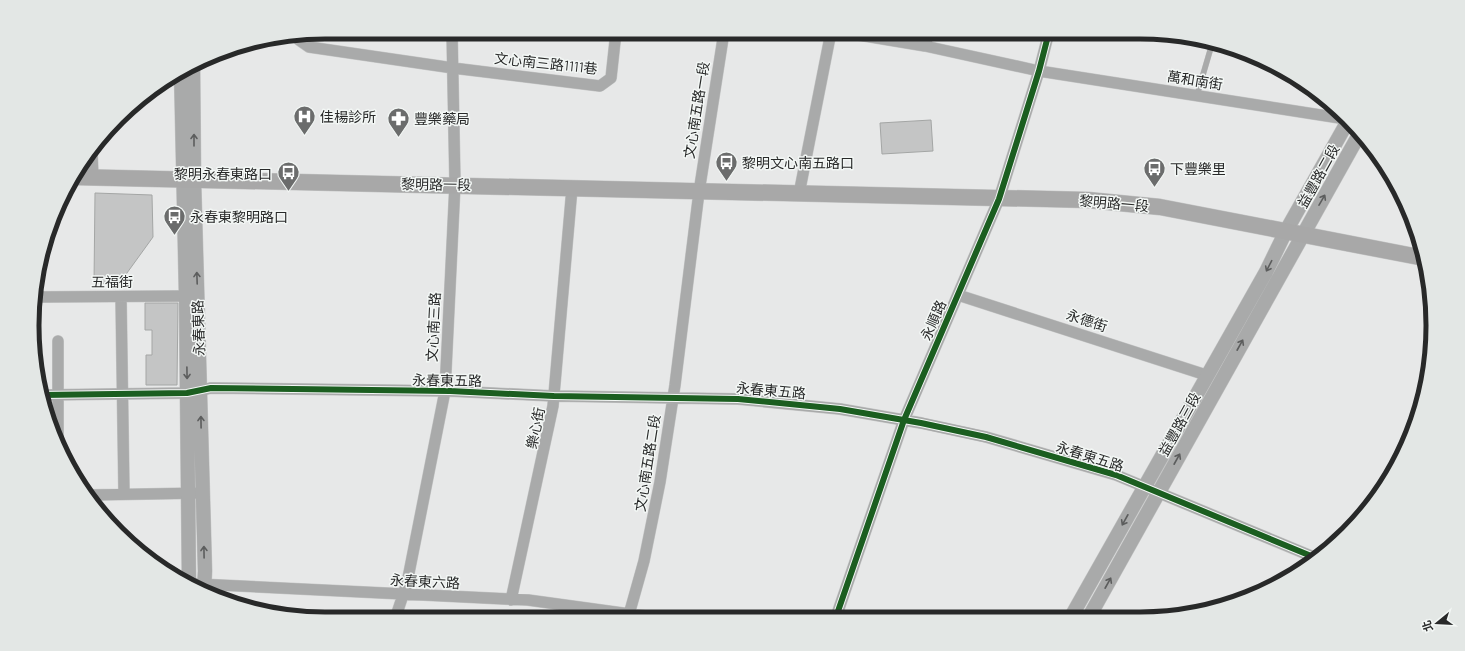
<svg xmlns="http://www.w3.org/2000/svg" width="1465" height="651" font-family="Barlow,'Noto Sans TC',sans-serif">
<rect width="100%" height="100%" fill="#e7e8e8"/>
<!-- building -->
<path fill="#c4c5c5" stroke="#a4a6a5" d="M931 120 933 151 882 154 880 123Z
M95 193 152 195 153 237 119 284 94 283Z
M145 303H178L177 385H146V355H152V330H145Z"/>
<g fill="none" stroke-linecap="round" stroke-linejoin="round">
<defs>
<path id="service" d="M1197 95 1212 44"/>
<path id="minor" d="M841 32 925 46 1039 71 1346 119
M298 37 299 40 309 47 453 68 600 86 611 78 616 32
M925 46 929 32
M92 153 93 177
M799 194 831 32
M958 295 1206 375
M37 297 186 296
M121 297 124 494
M42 395 187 393 211 388 450 391 554 396 738 399 840 409 921 423 986 437 1116 475 1316 558
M58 442V341
M90 495 203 493
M197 584 528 600 659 618
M511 600 553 406 572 188
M836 617 904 420 999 199 1039 71 1049 32
M628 618 644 561 660 482 675 385 699 192 724 32
M395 619 407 583 445 391 455 184 452 32"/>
<path id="tertiary" d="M193 65 194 179 205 571 204 591
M181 70 186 296 189 584
M1071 617 1266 272 1286 231 1348 121
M1089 617 1360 133"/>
<path id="secondary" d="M73 177 1088 200 1160 207 1424 258"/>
</defs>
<!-- service casing -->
<use href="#service" stroke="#c5c6c6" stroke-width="6"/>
<!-- minor casing -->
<use href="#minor" stroke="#c5c6c6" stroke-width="12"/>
<!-- tertiary casing -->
<use href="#tertiary" stroke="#c5c6c6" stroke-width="15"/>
<!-- secondary casing -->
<use href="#secondary" stroke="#c5c6c6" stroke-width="17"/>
<!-- service -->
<use href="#service" stroke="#a9aaaa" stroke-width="5.5"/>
<!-- minor -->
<use href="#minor" stroke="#a9aaaa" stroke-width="11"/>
<!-- tertiary -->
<use href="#tertiary" stroke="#a9aaaa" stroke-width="14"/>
<!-- secondary -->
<use href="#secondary" stroke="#a8a8a8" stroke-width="16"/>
<defs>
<path id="cycleway" d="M42 395 187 393 211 388 450 391 554 396 738 399 840 409 921 423 986 437 1116 475 1316 558
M836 617 904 420 999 199 1039 71 1049 32"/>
</defs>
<!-- cycleway casing -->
<use href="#cycleway" stroke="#f3f7f5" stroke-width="8"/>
<!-- cycleway -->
<use href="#cycleway" stroke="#1b5e20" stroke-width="6"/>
</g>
<!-- one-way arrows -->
<defs><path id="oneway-shaft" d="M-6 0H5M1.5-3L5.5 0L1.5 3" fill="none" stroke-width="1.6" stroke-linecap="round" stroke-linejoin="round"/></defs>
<g stroke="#5c5d5d">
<use href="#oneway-shaft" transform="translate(194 140) rotate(-90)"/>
<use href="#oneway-shaft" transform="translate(1322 200) rotate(-60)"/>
<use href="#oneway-shaft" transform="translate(1269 266) rotate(117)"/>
<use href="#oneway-shaft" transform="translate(197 278) rotate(-92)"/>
<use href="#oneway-shaft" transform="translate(1240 345) rotate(-61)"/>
<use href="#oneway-shaft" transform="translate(187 373) rotate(89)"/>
<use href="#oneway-shaft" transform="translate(201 422) rotate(-91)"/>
<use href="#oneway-shaft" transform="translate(1177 459) rotate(-61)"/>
<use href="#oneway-shaft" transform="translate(1125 520) rotate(119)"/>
<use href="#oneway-shaft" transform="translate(204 552) rotate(-91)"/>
<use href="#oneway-shaft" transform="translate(1108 583) rotate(-61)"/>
</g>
<!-- icons -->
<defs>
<symbol id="hospital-pin" viewBox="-11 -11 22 30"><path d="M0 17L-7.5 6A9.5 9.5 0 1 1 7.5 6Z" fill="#6b6c6c" stroke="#f3f7f5"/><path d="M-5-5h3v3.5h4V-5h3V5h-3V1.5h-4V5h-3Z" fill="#fff"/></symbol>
<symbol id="pharmacy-pin" viewBox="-11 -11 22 30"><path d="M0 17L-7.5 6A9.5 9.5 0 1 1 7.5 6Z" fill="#6b6c6c" stroke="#f3f7f5"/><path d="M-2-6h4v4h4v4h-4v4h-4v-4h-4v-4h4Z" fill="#fff"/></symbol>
<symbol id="bus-pin" viewBox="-11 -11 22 30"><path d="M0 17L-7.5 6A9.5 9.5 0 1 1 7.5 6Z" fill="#6b6c6c" stroke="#f3f7f5"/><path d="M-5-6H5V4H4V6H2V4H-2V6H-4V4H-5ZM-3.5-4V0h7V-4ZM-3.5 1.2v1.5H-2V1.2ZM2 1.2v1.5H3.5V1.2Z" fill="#fff"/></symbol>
</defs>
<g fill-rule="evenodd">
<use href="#hospital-pin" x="292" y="104" width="25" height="34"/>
<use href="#pharmacy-pin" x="386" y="106" width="25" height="34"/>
<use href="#bus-pin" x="714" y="150" width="25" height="34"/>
<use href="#bus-pin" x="1142" y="156" width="25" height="34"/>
<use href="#bus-pin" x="276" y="160" width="25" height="34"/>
<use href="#bus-pin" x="162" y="204" width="25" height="34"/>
</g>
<g text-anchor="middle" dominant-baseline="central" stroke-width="3" stroke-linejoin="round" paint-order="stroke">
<!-- street labels -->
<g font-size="14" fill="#282929" stroke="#f3f7f5">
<text transform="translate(546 63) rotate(6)">文心南三路1111巷</text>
<text transform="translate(1195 80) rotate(9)">萬和南街</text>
<text transform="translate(696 110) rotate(-81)">文心南五路一段</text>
<text transform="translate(1318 176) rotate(-61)">益豐路二段</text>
<text transform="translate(436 184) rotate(1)">黎明路一段</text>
<text transform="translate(1114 203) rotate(5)">黎明路一段</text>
<text x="112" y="281">五福街</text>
<text transform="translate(933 320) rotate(-66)">永順路</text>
<text transform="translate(1087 320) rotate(18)">永德街</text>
<text transform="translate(433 327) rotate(-87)">文心南三路</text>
<text transform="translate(198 328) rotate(-92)">永春東路</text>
<text transform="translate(447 380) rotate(1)">永春東五路</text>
<text transform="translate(771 390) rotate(5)">永春東五路</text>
<text transform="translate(1179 424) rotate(-61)">益豐路三段</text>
<text transform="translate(535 428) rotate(-78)">樂心街</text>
<text transform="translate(1090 456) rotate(17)">永春東五路</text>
<text transform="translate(647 463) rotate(-81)">文心南五路二段</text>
<text transform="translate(425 581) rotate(3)">永春東六路</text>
</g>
<!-- poi labels -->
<g font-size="14" fill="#282929" stroke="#f3f7f5" text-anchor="start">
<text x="320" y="116">佳楊診所</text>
<text x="414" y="118">豐樂藥局</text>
<text x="742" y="162">黎明文心南五路口</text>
<text x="1170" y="168">下豐樂里</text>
<text x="272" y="173" text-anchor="end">黎明永春東路口</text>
<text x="190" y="216">永春東黎明路口</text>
</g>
</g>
<!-- crop -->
<path d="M0 0H1465V651H0ZM325 39H1140A286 286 0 0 1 1426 325V326A286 286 0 0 1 1140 612H325A286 286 0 0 1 39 326V325A286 286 0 0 1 325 39Z" fill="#e3e7e5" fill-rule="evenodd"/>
<path fill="none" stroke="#282929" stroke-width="5" d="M325 39H1140A286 286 0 0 1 1426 325V326A286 286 0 0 1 1140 612H325A286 286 0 0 1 39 326V325A286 286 0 0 1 325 39Z"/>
<!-- north arrow -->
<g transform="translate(1437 623) rotate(252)" stroke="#f3f7f5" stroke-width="3" paint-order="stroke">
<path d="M0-3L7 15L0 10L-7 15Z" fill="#282929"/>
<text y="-6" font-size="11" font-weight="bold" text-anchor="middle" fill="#282929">北</text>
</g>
</svg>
